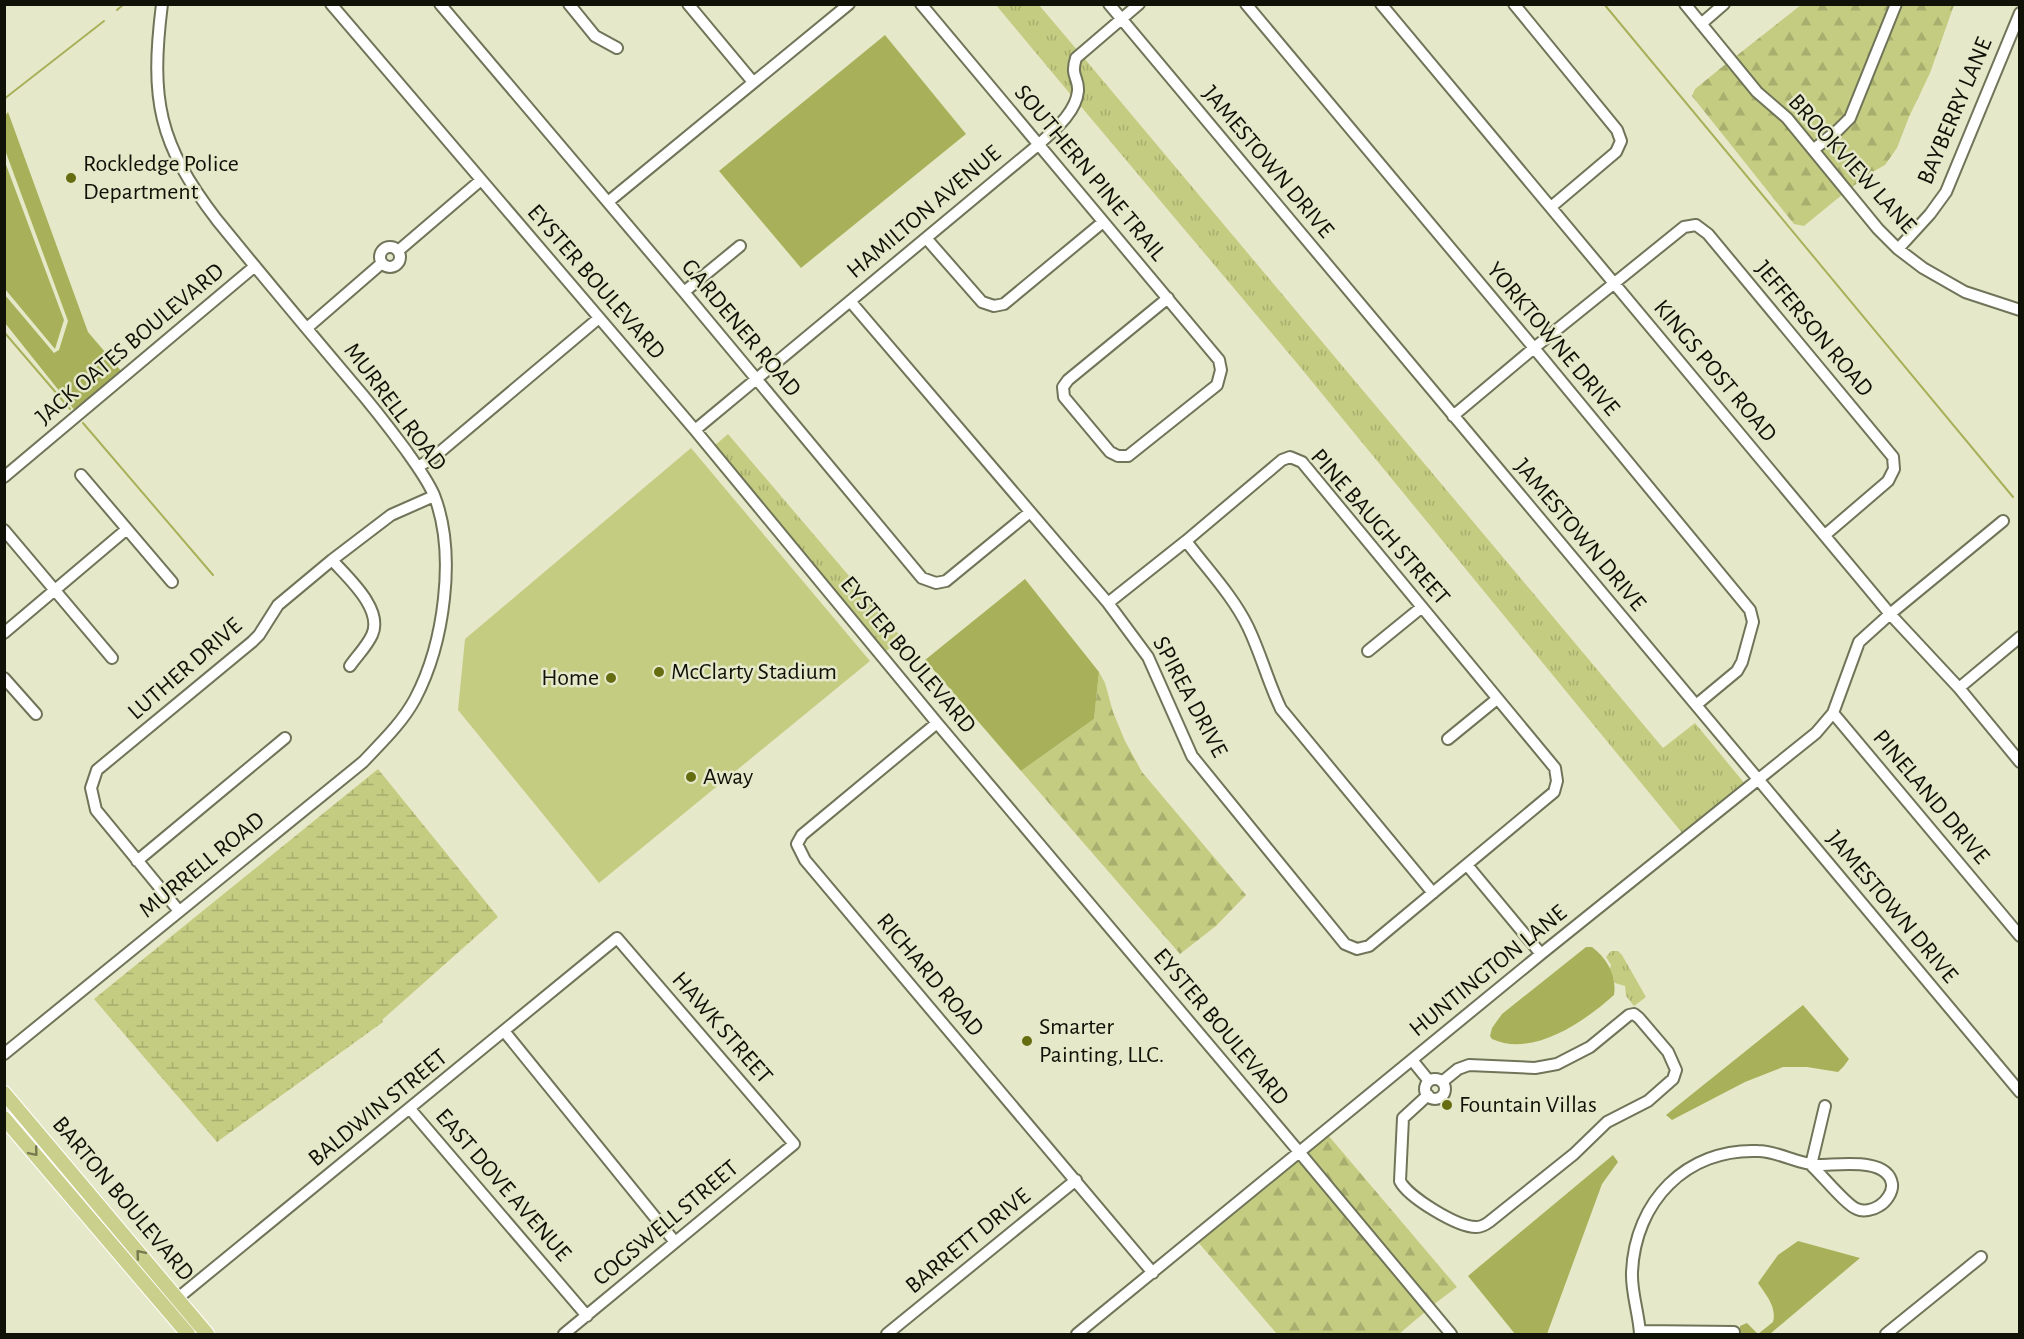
<svg xmlns="http://www.w3.org/2000/svg" width="2024" height="1339" font-family="'Alegreya Sans',sans-serif">
<defs>
<pattern id="grass-tufts" width="24" height="20" patternUnits="userSpaceOnUse" patternTransform="scale(1.5)"><rect width="24" height="20" fill="#c4cc81"/><path d="M3 7l-1-3M5 7V3M7 7l1-3M15 17l-1-3M17 17v-4M19 17l1-3" fill="none" stroke="#a7ae6e"/></pattern>
<pattern id="forest-firs" width="22" height="20" patternUnits="userSpaceOnUse" patternTransform="scale(1.5)"><rect width="22" height="20" fill="#c4cc81"/><path d="M5 1l3.5 6h-7zM16 11l3.5 6h-7z" fill="#a7ae6e"/></pattern>
<pattern id="wetland-marsh" width="20" height="14" patternUnits="userSpaceOnUse" patternTransform="scale(1.5)"><rect width="20" height="14" fill="#c4cc81"/><path d="M1 5h8M5 5V1M11 12h8M15 12V8" fill="none" stroke="#a7ae6e"/></pattern>
</defs>
<rect width="100%" height="100%" fill="#e5e9ca"/>
<!-- grass -->
<path fill="url(#grass-tufts)" d="M996 5H1039L1078 51C1059 70 1076 77 1071 95Z
M1084 58 1663 748 1695 723 1745 784 1683 834 1296 362 1078 103C1078 89 1074 69 1084 58Z
M728 434 902 638 885 652 714 446Z
M1611 951H1618L1622 955 1646 997 1634 1006 1626 996 1625 986 1615 983 1609 971 1611 965 1606 957Z"/>
<!-- forest -->
<path fill="url(#forest-firs)" d="M1801 5H1891L1846 115 1814 143 1790 114 1761 88 1735 57Z
M1901 5H1954L1930 73 1909 117 1897 148 1885 165 1869 174 1851 188 1820 150 1841 133Z
M1727 63 1783 122 1843 194 1804 226 1794 224 1692 96 1695 89Z
M1099 672 1105 683 1113 712 1125 741 1142 772 1246 895 1216 926 1180 954 1021 771 1094 719Z
M1328 1135 1457 1287 1433 1305 1307 1153Z
M1299 1159 1425 1312 1399 1334H1277L1198 1242Z"/>
<!-- wetland -->
<path fill="url(#wetland-marsh)" d="M378 769 498 917 382 1020 383 1022 217 1142 94 999Z"/>
<!-- garden -->
<path fill="#c4cc81" d="M691 448 870 661 599 883 458 710 465 639Z"/>
<!-- water -->
<path fill="#a8b159" d="M885 35 966 134 801 268 719 171Z
M8 112 88 332 122 372 76 412 5 323V295L54 353 59 350 68 321 5 150V116Z
M5 162 64 320 55 349 5 289Z
M1025 579 1099 672 1094 719 1021 771 925 660Z
M1586 947H1592C1607 958 1617 976 1614 995 1585 1021 1533 1058 1492 1039L1490 1036 1492 1028 1502 1014Z
M1803 1005 1849 1059 1844 1066 1838 1072 1807 1067H1783L1745 1082 1672 1120 1666 1115Z
M1613 1155 1618 1162 1602 1184 1547 1334H1515L1468 1276Z
M1798 1241 1860 1258 1770 1334H1740V1326L1747 1323 1758 1334 1773 1322C1777 1307 1766 1295 1758 1283L1778 1255Z"/>
<g fill="none" stroke-linecap="round" stroke-linejoin="round">
<!-- stream -->
<path stroke="#a8b159" stroke-width="2" d="M1604 4 2013 497
M117 10 124 4
M4 99 104 21
M4 332 70 409
M83 423 213 575"/>
<defs>
<path id="minor" d="M331 4 695 430 937 723 1300 1153 1451 1334
M440 4 684 292 922 578 936 583 946 581 1030 512
M569 4 595 36 617 48
M688 4 753 82
M921 4C1020 123 1120 241 1219 360L1221 370 1217 385 1128 456H1118L1110 452 1064 397 1063 387 1068 380 1168 298
M1109 4 2020 1092
M1246 4 1534 348 1750 610 1753 622 1742 662 1737 671 1696 705
M1381 4 1890 614 1959 688 2020 762
M1514 4 1617 130 1621 141 1616 152 1551 207
M1685 4 1757 92 1787 118 1878 229 1898 249 1923 268 1965 292 2020 310
M1701 24 1724 4
M1813 150 1838 130 1850 118 1896 4
M608 202 849 4
M926 238 982 302 994 306 1004 304 1103 222
M380 257a10 10 0 1 1 20 0a10 10 0 1 1-20 0Z
M1898 249 1930 214 1946 192 2020 13
M398 251 481 180
M684 292 740 246
M850 301 1108 603 1148 657 1192 756 1345 944 1357 949 1369 946 1554 792 1557 781 1555 768 1302 462 1290 457 1282 460 1186 541 1108 603
M307 328 382 263
M1453 416 1534 348 1684 227 1696 225 1708 234 1893 457 1894 469 1888 481 1825 535
M695 430 1038 145C1053 131 1076 113 1078 91 1079 77 1070 77 1076 58L1139 4
M418 467 434 457 599 318
M81 475 172 582
M4 477 255 266
M4 530 112 658
M1186 541C1207 569 1233 596 1248 627 1261 654 1268 682 1281 709L1433 893
M332 560C347 577 384 609 372 635 367 646 357 656 350 666
M4 633 127 529
M1368 651 1422 607
M4 678 36 714
M1959 688 2020 637
M1833 713 2020 936
M937 723 802 835 797 844 805 860 1153 1273
M1448 739 1497 699
M137 861 285 738
M1467 865 1541 954
M179 911 96 810 91 788 97 770 252 642 259 635 278 605 332 560 391 515 434 496
M504 1031 675 1242
M4 1054 363 762C382 742 402 723 415 699 444 644 457 554 434 495 427 479 415 463 405 449 388 426 370 403 351 381 306 328 261 274 217 220 158 143 150 100 162 4
M1412 1060 1429 1081
M1425 1089a10 10 0 1 1 20 0a10 10 0 1 1-20 0Z
M1428 1095 1403 1118 1400 1181C1408 1197 1457 1227 1476 1227 1481 1227 1485 1225 1489 1222L1574 1154 1607 1122 1648 1101 1673 1079 1676 1070 1668 1052 1639 1018 1634 1014 1629 1015 1590 1047 1557 1064 1535 1068 1469 1065 1458 1069 1442 1082
M410 1109 587 1316
M1811 1165 1825 1106
M173 1302 617 938 794 1144 564 1334
M1640 1331 1734 1332
M887 1334 1076 1180
M1077 1334 1541 954 1816 733 1833 713 1859 642 1890 614 2003 521
M1640 1334C1639 1314 1631 1292 1632 1272 1635 1202 1686 1148 1758 1151 1779 1151 1798 1165 1820 1165 1839 1165 1888 1157 1892 1184 1893 1192 1886 1202 1879 1206 1873 1210 1863 1212 1857 1209 1847 1206 1821 1174 1811 1165
M1886 1334 1981 1257"/>
<path id="major" d="M4 1093 207 1334
M4 1118 188 1334"/>
</defs>
<!-- minor casing -->
<use href="#minor" stroke="#707458" stroke-width="14"/>
<!-- major casing -->
<use href="#major" stroke="#fff" stroke-width="16"/>
<!-- minor -->
<use href="#minor" stroke="#fff" stroke-width="10"/>
<!-- major -->
<use href="#major" stroke="#cacf8b" stroke-width="14"/>
</g>
<!-- one-way arrows -->
<defs><path id="oneway-chevron" d="M-2-3.5L2.5 0L-2 3.5" fill="none" stroke-width="1.6" stroke-linecap="round" stroke-linejoin="round" transform="scale(1.5)"/></defs>
<g stroke="#767a50">
<use href="#oneway-chevron" transform="translate(34 1152) rotate(50)"/>
<use href="#oneway-chevron" transform="translate(140 1254) rotate(-130)"/>
</g>
<!-- markers -->
<g fill="#666c10" stroke="#e5e9ca" stroke-width="2">
<circle cx="71" cy="178" r="6"/>
<circle cx="659" cy="672" r="6"/>
<circle cx="611" cy="678" r="6"/>
<circle cx="691" cy="777" r="6"/>
<circle cx="1027" cy="1041" r="6"/>
<circle cx="1447" cy="1105" r="6"/>
</g>
<g text-anchor="middle" dominant-baseline="central" stroke-width="5" stroke-linejoin="round" paint-order="stroke">
<!-- street labels -->
<g font-size="24" fill="#101107" stroke="#e5e9ca">
<text transform="translate(1955 111) rotate(-67)">BAYBERRY LANE</text>
<text transform="translate(1268 162) rotate(50)">JAMESTOWN DRIVE</text>
<text transform="translate(1852 164) rotate(48)">BROOKVIEW LANE</text>
<text transform="translate(1090 173) rotate(50)">SOUTHERN PINE TRAIL</text>
<text transform="translate(924 212) rotate(-40)">HAMILTON AVENUE</text>
<text transform="translate(596 282) rotate(49)">EYSTER BOULEVARD</text>
<text transform="translate(741 328) rotate(50)">GARDENER ROAD</text>
<text transform="translate(1814 329) rotate(50)">JEFFERSON ROAD</text>
<text transform="translate(1553 339) rotate(50)">YORKTOWNE DRIVE</text>
<text transform="translate(130 344) rotate(-40)">JACK OATES BOULEVARD</text>
<text transform="translate(1715 371) rotate(50)">KINGS POST ROAD</text>
<text transform="translate(395 407) rotate(53)">MURRELL ROAD</text>
<text transform="translate(1380 527) rotate(49)">PINE BAUGH STREET</text>
<text transform="translate(1580 535) rotate(50)">JAMESTOWN DRIVE</text>
<text transform="translate(908 655) rotate(50)">EYSTER BOULEVARD</text>
<text transform="translate(185 669) rotate(-41)">LUTHER DRIVE</text>
<text transform="translate(1190 697) rotate(62)">SPIREA DRIVE</text>
<text transform="translate(1931 797) rotate(50)">PINELAND DRIVE</text>
<text transform="translate(202 865) rotate(-39)">MURRELL ROAD</text>
<text transform="translate(1892 907) rotate(50)">JAMESTOWN DRIVE</text>
<text transform="translate(1488 971) rotate(-39)">HUNTINGTON LANE</text>
<text transform="translate(930 975) rotate(50)">RICHARD ROAD</text>
<text transform="translate(1221 1027) rotate(50)">EYSTER BOULEVARD</text>
<text transform="translate(722 1028) rotate(49)">HAWK STREET</text>
<text transform="translate(378 1108) rotate(-39)">BALDWIN STREET</text>
<text transform="translate(503 1185) rotate(49)">EAST DOVE AVENUE</text>
<text transform="translate(123 1199) rotate(50)">BARTON BOULEVARD</text>
<text transform="translate(666 1223) rotate(-40)">COGSWELL STREET</text>
<text transform="translate(968 1241) rotate(-39)">BARRETT DRIVE</text>
</g>
<!-- poi labels -->
<g font-size="24" fill="#101107" stroke="#e5e9ca" text-anchor="start">
<text x="83" y="164">Rockledge Police<tspan x="83" dy="28">Department</tspan></text>
<text x="671" y="672">McClarty Stadium</text>
<text x="599" y="678" text-anchor="end">Home</text>
<text x="703" y="777">Away</text>
<text x="1039" y="1027">Smarter<tspan x="1039" dy="28">Painting, LLC.</tspan></text>
<text x="1459" y="1105">Fountain Villas</text>
</g>
</g>
<!-- border -->
<rect width="2024" height="1339" fill="none" stroke="#101107" stroke-width="12"/>
</svg>
